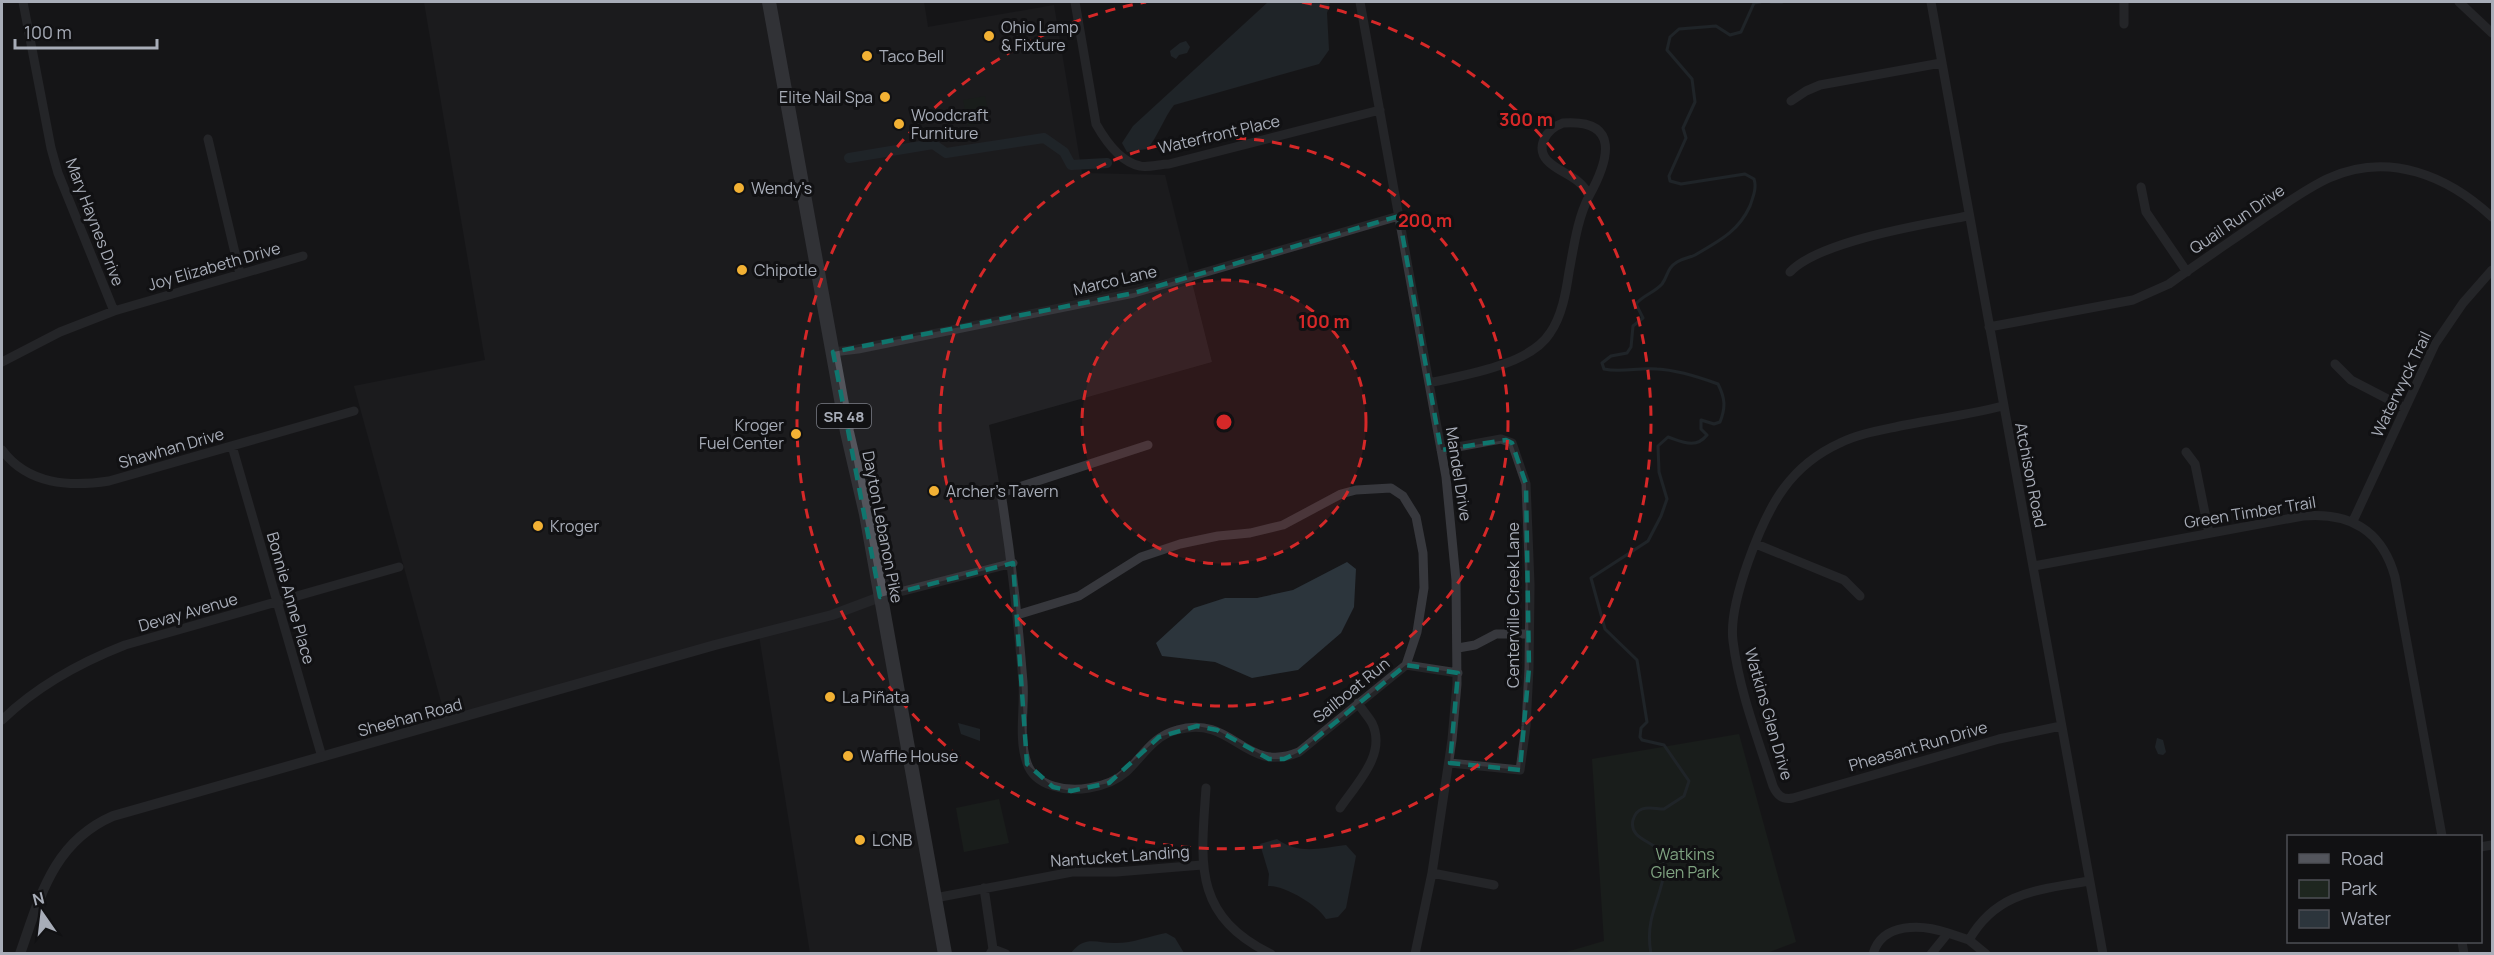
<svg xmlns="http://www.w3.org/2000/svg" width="2494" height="955" font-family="Manrope,sans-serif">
<rect width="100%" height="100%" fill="#161618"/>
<!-- built -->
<path fill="#222225" d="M424 2H924L928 27 1054 5 1082 173 1165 175 1212 362 989 425 1013 563 880 597 947 954 810 953 759 635 447 723 354 386 485 360Z"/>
<!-- green -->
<path fill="#1e261f" d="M985 96 990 122 968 126 963 100Z
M1739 734 1796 942 1767 953H1563L1604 941 1592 759Z
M999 799 1009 843 964 852 956 808Z"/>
<!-- water -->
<path fill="#2c353c" d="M1268 2H1330L1327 13 1329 50 1319 64 1174 105C1163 119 1159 135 1147 149L1127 152 1122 143 1133 126Z
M1186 41 1190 47 1187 53 1179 55 1176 59 1171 56 1170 51 1180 43Z
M1347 562 1356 569 1354 607 1341 633 1298 670 1252 678 1215 662 1162 656 1156 643 1194 608 1225 598H1257L1293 590Z
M958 723 980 729V741L961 734Z
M2157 738 2163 740 2166 752 2163 755 2158 754 2155 747Z
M1277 839C1298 855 1321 848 1346 845L1356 856 1346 908 1338 917 1326 919C1318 905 1284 885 1268 886L1269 874 1260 844Z
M1166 933 1175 938 1184 953H1071C1085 935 1096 943 1114 943 1130 944 1150 936 1166 933Z"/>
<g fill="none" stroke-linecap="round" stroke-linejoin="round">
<!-- stream -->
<path stroke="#2c353c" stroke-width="3" d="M1771 2H1782
M1651 954C1649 943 1649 931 1651 921 1654 904 1669 874 1663 857 1659 841 1628 841 1633 820 1638 803 1652 809 1664 809L1684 796 1689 781 1664 745 1642 740 1640 737 1641 728 1647 722 1637 660 1605 629 1591 578 1648 541 1661 516 1667 499 1659 472 1658 446 1668 437C1683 442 1696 449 1707 435L1701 429V420L1714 424 1720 422C1726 407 1725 398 1718 384 1699 377 1677 370 1657 369 1639 367 1622 373 1604 369L1602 363 1611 356 1627 353 1631 347 1633 326 1643 318 1636 304C1643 295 1654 293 1662 284 1668 276 1667 268 1677 262 1683 258 1689 258 1695 255 1719 241 1738 232 1750 206 1753 197 1757 188 1754 179L1745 174 1681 184 1670 181 1669 176 1686 138 1683 128 1695 102 1692 79 1667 50 1670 37 1679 29 1716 26 1730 35 1741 32 1754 3 1760 2"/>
<!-- canal -->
<path stroke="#2c353c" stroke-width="10" d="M849 158 933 144 946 153 1044 138 1064 152 1071 165 1107 163"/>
<!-- minor -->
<path stroke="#37383d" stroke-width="9" d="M23 2 51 148 58 173 114 311
M1075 2 1096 124C1105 140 1120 162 1140 166 1148 168 1160 164 1169 164L1380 110
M1360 2 1446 477 1456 580 1457 684 1452 740 1432 873 1415 954
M1931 2 2103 954
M2459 2 2492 33
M2124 24V2
M1791 101 1806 91 1820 85 1941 63
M1563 123C1621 119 1609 160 1589 196 1582 178 1564 175 1550 163 1533 149 1546 129 1563 123Z
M208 139 240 274
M2141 187 2146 212 2187 272
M1790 272C1819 241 1925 224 1968 216
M1989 327 2133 300 2169 284C2201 261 2234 239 2267 216 2287 203 2307 188 2329 178 2389 151 2448 176 2492 217
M833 352 858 349 1134 293 1399 216
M2 362 60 332 114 311 303 256
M2335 364 2351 380 2405 408
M1429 383C1464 375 1530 365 1550 333 1562 316 1566 292 1569 272 1574 246 1577 220 1589 196
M2003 406C1971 414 1938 419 1905 425 1883 430 1860 433 1840 443 1818 453 1798 469 1784 488 1761 519 1728 604 1733 641 1739 690 1758 739 1773 786 1777 795 1782 800 1793 798L1999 739 2061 726
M232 446 322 757
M2 450C28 485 70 487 109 481L354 411
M1441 450 1501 439 1512 443 1526 484 1530 585 1529 668 1526 726 1520 770 1450 763
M2186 452 2195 464 2209 533
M2353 521 2435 344 2463 303 2492 270
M1756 544 1844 580 1860 596
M2034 566 2303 516C2350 512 2382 530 2395 577L2442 836
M880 597 1013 563
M1017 615 1079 596 1141 557 1180 544 1218 536 1250 533 1283 525 1341 494 1356 490 1391 488 1403 496 1416 517 1423 553 1424 588 1417 632 1406 665 1299 752C1244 775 1234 714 1177 730 1153 736 1143 756 1126 772 1116 781 1102 786 1089 788 1068 792 1035 787 1027 763 1018 738 1025 708 1023 682 1018 618 1011 556 1001 493L1148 445
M1458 648 1475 645 1496 634H1529
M1406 665 1458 673
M2 720C37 686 79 663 125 645L399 567
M1206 788C1201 863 1192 915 1271 954
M1340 808C1357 783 1387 754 1372 723 1368 716 1362 710 1358 703
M2480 847 2492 845
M1432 873 1494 885
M984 888 993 949 990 954
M935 898 1072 872H1116L1202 865
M1948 933 1969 940 1986 954
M1969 940C1997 891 2039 890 2089 881
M2462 942 2464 954
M993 949 1006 954
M1873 954C1882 922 1922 924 1948 933L1931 954"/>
<!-- tertiary -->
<path stroke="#37383d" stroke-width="10" d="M20 954C40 897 53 842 113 816L715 645 832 615 880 597"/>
<!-- primary -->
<path stroke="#53555c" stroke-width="14" d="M769 2 847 432 866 514 945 954"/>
</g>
<!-- marked area -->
<path d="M0 0H2494V955H0ZM1399 216 1441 450 1506 440 1512 443 1526 484 1529 668 1520 770 1450 763 1458 673 1406 665 1299 752 1284 759H1269L1217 730 1197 726 1159 737 1109 783 1071 791 1053 787 1027 764 1013 563 880 597 833 352 1134 293Z" fill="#161618" fill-opacity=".55" fill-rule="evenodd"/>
<path fill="none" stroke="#0f766e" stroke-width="4.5" stroke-dasharray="12 8" stroke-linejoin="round" d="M1399 216 1441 450 1506 440 1512 443 1526 484 1529 668 1520 770 1450 763 1458 673 1406 665 1299 752 1284 759H1269L1217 730 1197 726 1159 737 1109 783 1071 791 1053 787 1027 764 1013 563 880 597 833 352 1134 293Z"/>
<!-- distance rings -->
<circle cx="1224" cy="422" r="142" fill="#d62828" fill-opacity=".12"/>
<g fill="none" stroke="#d62828" stroke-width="3" stroke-dasharray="10 8">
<circle cx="1224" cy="422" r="142"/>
<circle cx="1224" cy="422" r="284"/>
<path d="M1302 2A427 427 0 1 1 1146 2"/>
</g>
<!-- markers -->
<g fill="#f2b134" stroke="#111113" stroke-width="2">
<circle cx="989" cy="36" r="6"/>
<circle cx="867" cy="56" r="6"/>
<circle cx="885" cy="97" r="6"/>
<circle cx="899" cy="124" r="6"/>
<circle cx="739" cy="188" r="6"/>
<circle cx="742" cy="270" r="6"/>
<circle cx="796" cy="434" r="6"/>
<circle cx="934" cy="491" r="6"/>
<circle cx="538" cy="526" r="6"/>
<circle cx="830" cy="697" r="6"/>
<circle cx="848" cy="756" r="6"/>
<circle cx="860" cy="840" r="6"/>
</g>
<g text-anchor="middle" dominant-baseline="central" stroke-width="6" stroke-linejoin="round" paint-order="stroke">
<!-- shield labels -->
<rect fill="#111113" stroke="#7b7e86" stroke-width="1.5" x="817" y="404" width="54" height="24" rx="4.5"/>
<g font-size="15" font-weight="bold" fill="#a8adb8">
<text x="844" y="416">SR 48</text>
</g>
<!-- poi labels -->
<g font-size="16" fill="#a8adb8" stroke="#111113" text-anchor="start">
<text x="1001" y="27">Ohio Lamp<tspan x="1001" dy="18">&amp; Fixture</tspan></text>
<text x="879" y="56">Taco Bell</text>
<text x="873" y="97" text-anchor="end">Elite Nail Spa</text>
<text x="911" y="115">Woodcraft<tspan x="911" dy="18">Furniture</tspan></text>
<text x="751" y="188">Wendy's</text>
<text x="754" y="270">Chipotle</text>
<text x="784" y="425" text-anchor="end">Kroger<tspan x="784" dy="18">Fuel Center</tspan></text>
<text x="946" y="491">Archer's Tavern</text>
<text x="550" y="526">Kroger</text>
<text x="842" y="697">La Piñata</text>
<text x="860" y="756">Waffle House</text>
<text x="872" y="840">LCNB</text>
</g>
<!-- street labels -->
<g font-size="16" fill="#a8adb8" stroke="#111113">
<text transform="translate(1219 134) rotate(-13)">Waterfront Place</text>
<text transform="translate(2237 219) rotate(-34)">Quail Run Drive</text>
<text transform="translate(95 222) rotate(69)">Mary Haynes Drive</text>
<text transform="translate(214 266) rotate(-16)">Joy Elizabeth Drive</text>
<text transform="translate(1115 280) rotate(-13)">Marco Lane</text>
<text transform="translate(2401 384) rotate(-64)">Waterwyck Trail</text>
<text transform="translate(171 448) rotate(-16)">Shawhan Drive</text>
<text transform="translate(1459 474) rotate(81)">Mandel Drive</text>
<text transform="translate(2031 475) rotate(79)">Atchison Road</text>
<text transform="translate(2250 512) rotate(-9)">Green Timber Trail</text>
<text transform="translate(883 527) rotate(79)">Dayton Lebanon Pike</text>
<text transform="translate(291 598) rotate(74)">Bonnie Anne Place</text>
<text transform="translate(1513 605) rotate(-90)">Centerville Creek Lane</text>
<text transform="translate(188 612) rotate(-16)">Devay Avenue</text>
<text transform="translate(1351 690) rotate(-39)">Sailboat Run</text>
<text transform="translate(1769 714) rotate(74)">Watkins Glen Drive</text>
<text transform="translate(410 717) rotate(-15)">Sheehan Road</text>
<text transform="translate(1918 746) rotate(-16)">Pheasant Run Drive</text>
<text transform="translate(1120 856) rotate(-4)">Nantucket Landing</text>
</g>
<!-- park labels -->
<g font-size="16" fill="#7fa381" stroke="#111113">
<text x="1685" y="854">Watkins<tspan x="1685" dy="18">Glen Park</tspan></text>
</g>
</g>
<circle cx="1224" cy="422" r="9" fill="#d62828" stroke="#111113" stroke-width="3"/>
<g font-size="18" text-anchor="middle" font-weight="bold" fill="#d62828" stroke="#111113" stroke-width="6" stroke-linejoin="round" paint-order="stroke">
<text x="1526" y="126">300 m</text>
<text x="1425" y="227">200 m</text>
<text x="1324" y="328">100 m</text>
</g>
<!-- border -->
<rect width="2494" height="955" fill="none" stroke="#a8adb8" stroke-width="6"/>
<!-- legend -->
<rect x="2287" y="835" width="195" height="108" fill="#111113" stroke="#4d4f55" stroke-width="1.5"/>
<rect x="2299" y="854" width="30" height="9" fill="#53555c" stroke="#4d4f55" stroke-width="1.5"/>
<text x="2341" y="865" font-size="18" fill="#a8adb8">Road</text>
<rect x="2299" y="880" width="30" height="18" fill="#1e261f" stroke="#4d4f55" stroke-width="1.5"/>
<text x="2341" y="895" font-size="18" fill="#a8adb8">Park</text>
<rect x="2299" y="910" width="30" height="18" fill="#2c353c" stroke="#4d4f55" stroke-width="1.5"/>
<text x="2341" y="925" font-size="18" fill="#a8adb8">Water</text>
<!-- north arrow -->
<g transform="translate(42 913) rotate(346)" stroke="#111113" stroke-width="4.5" paint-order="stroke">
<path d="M0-4.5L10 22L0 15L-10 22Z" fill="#a8adb8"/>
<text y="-9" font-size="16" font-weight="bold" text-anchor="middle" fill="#a8adb8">N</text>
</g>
<!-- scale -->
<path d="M15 39v9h142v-9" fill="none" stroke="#a8adb8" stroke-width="3"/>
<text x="24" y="39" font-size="18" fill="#a8adb8" stroke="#111113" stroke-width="4.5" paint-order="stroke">100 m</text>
</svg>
